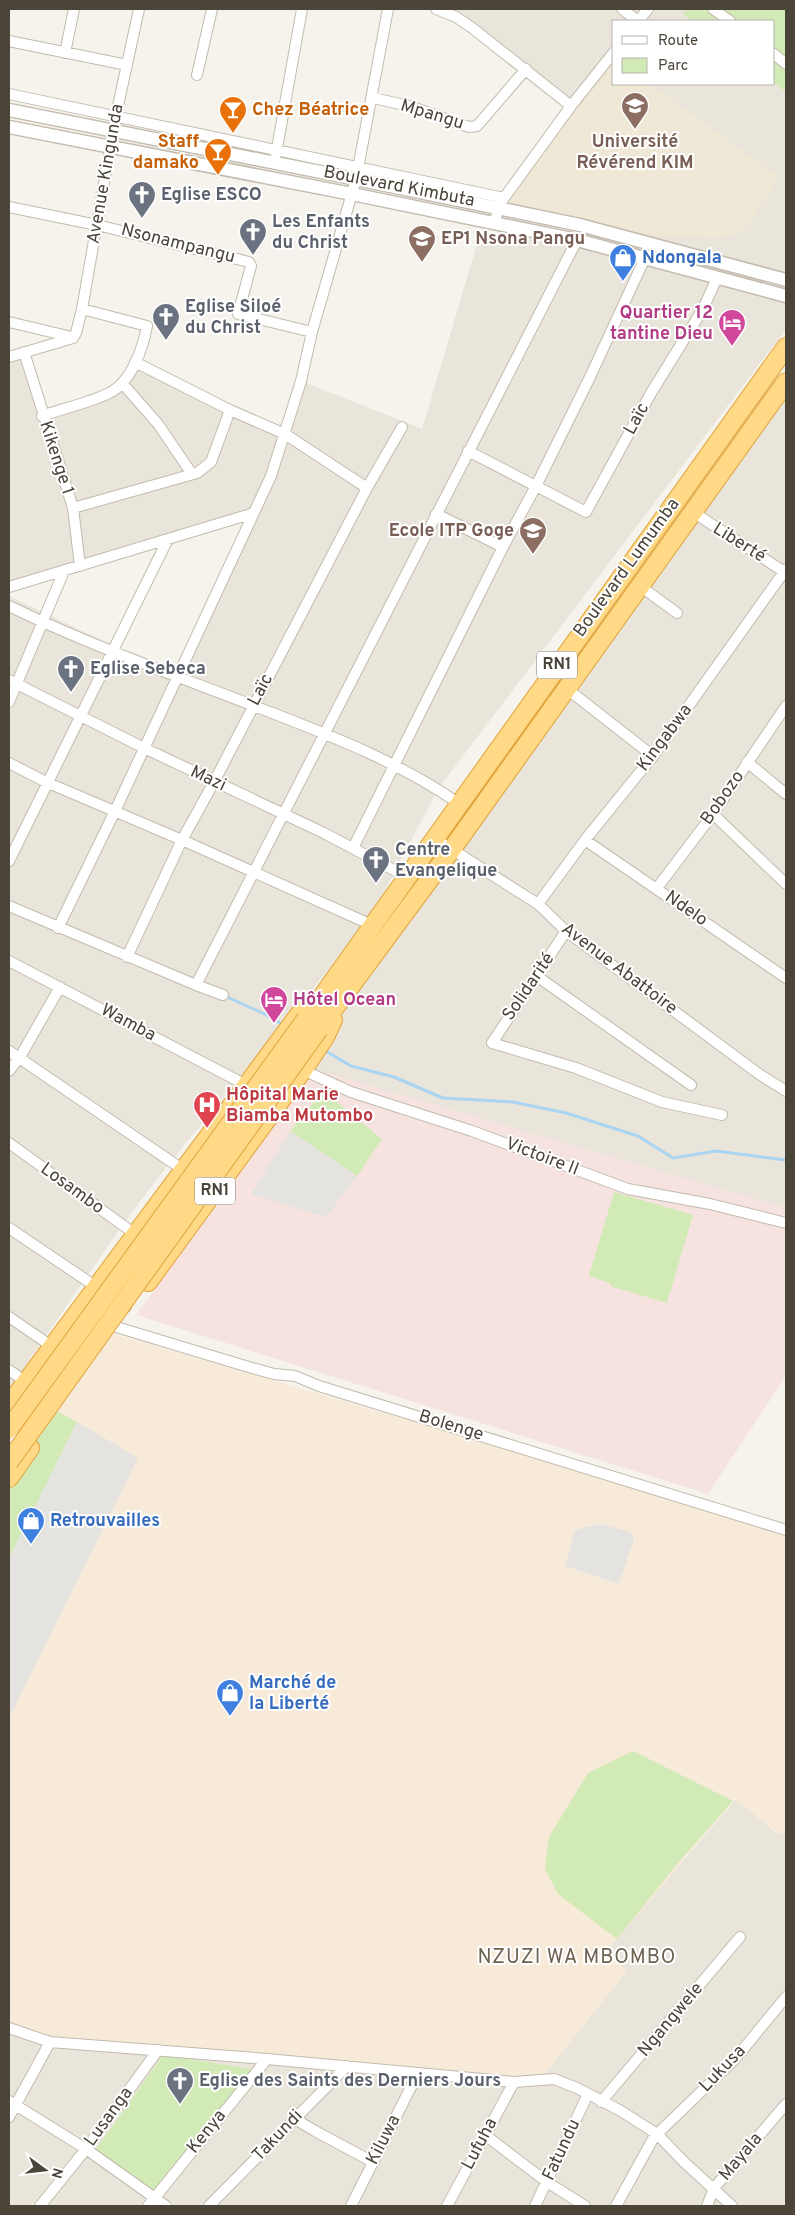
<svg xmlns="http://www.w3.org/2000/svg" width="795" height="2215" font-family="Overpass,sans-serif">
<rect width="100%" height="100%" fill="#f6f3ec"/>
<!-- residential -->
<path fill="#eae5da" d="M429 9H708L724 21H614V84H774V58L786 67V278L506 202 567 106 451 15Z
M578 232 645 251 713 280 786 299V329L438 789 369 921 167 1166 124 1223 9 1389V596L177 676 254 513 9 587V357L24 352 42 416 113 394 135 363 285 434 301 381 422 429 480 234Z
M786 384V1227L295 1064Z
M736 1799 779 1835 786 1830V2206H9V2033L36 2044 347 2069 537 2080 550 2067 626 1972 607 1950Z"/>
<!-- commercial -->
<path fill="#f7ead8" d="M111 1333 631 1485 786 1529V1830L780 1835 735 1799 608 1950 626 1972 550 2067 537 2080 347 2069 36 2044 9 2033V1473Z"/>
<!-- education -->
<path fill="#efe8d6" d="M614 63V84H650L779 177 747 227 735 235 719 238 630 234 506 202 595 82Z"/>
<!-- medical -->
<path fill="#f6e3e0" d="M314 1069 786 1208V1376L708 1494 136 1315Z"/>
<!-- green -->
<path fill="#d2eab5" d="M687 9H786V92L774 83V21H692L683 14Z
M323 1091 382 1139 357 1176 290 1131Z
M614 1192 693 1215 667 1303 610 1286V1283L589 1276Z
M54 1409 77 1422 9 1561V1475Z
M633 1751 733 1801 677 1864 617 1939 558 1894 545 1869 549 1837 588 1773Z
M163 2055 257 2070 156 2192 94 2152Z"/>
<!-- parking -->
<path fill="#e5e3e0" d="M290 1131 357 1176 326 1217 251 1194Z
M77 1422 138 1458 9 1718V1558Z
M600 1524 631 1532 634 1539 619 1584 565 1566 575 1530Z"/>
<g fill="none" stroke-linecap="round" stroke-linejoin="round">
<!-- stream -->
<path stroke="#a9d4f2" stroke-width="3" d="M227 997 269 1016 285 1026
M324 1050 351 1066 394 1077 443 1098 513 1102 566 1113 638 1136 673 1158 716 1151 786 1160"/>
<defs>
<path id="minor" d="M436 9 456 17 471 27 571 106
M622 9 638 21
M713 9 730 21
M638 21 648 9
M9 41 127 65
M65 53 74 9
M774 54 786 64
M197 75 212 9
M9 94 504 198
M373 98 409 106 469 127 477 126 526 69
M276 154 302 9
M9 207 97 225 249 262 251 266 238 314 312 332
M495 223 498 208 504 198 571 106 614 52
M9 322 72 337
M73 338 76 333 82 309 116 115 139 9
M24 352 73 508 80 566
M9 357 73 338
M135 362 230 410 285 434 367 488
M122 383 158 424 192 474
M42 416C64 408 89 403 109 393 131 383 143 348 147 326L82 309
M468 451 586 512 651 393 703 309 717 278
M73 508 197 473 211 462 230 410
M693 512 786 573
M436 514 503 547
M640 586 677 613
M9 587 254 513
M9 606C95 648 186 679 275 714 339 739 402 764 458 803
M9 680 144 748 324 833 407 877
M566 688 653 756
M9 702 64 571
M747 762 786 794
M9 763 46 782 182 840 374 926
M713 814 786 884
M434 838 538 904 566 931 759 1074 786 1091
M585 840 786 978
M353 848 503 547 536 486 590 377 645 258
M9 861 168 539
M657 888 713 814 786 706
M538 904 585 840 653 756 786 569
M9 906 196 985 223 995
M58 928 115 811 271 476 301 381 312 332 356 179 388 9
M566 931 492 1043 576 1068 662 1102 722 1115
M127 957 182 840 214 782 367 488 402 427
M9 961 246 1085
M538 977 691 1085
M196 985 577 240
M9 1051 182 1169
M303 1070 351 1092 472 1131 628 1189 710 1204 786 1223
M9 1071 20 1057 60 987
M9 1143 135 1234
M9 1228 126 1307
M9 1317 44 1341 79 1371
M103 1323 252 1368 274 1374 295 1376 319 1386 786 1530
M9 1370 26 1382
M9 2028 50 2042 267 2059 514 2082 554 2079 577 2088 621 2111 657 2134 684 2162 732 2206
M9 2101 86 2149 166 2206
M601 2102 740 1937
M9 2117 50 2042
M295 2119 315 2131 373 2162
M485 2135 547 2182 585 2206
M40 2206 86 2149 158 2050
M148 2206 267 2059
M209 2206 347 2066
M351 2206 418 2073
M447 2206 514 2082
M535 2206 588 2094
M616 2206 654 2137 735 2059 786 1997
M707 2206 714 2188 786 2104"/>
<path id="tertiary" d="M9 110 356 179 580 225 786 280
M9 127 352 194 577 240 786 296"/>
<path id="trunk" d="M306 1019 786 347
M319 1029 452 849 786 382
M148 1282 303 1070 325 1037 333 1020
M9 1405 301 1012 308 1005
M9 1478 30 1448"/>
</defs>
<!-- minor casing -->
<use href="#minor" stroke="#c2bbae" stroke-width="12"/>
<!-- tertiary casing -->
<use href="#tertiary" stroke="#c2bbae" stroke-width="15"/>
<!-- trunk casing -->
<use href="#trunk" stroke="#e0a43c" stroke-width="20"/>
<!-- minor -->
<use href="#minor" stroke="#fff" stroke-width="10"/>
<!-- tertiary -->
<use href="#tertiary" stroke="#fff" stroke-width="12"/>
<!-- trunk -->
<use href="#trunk" stroke="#ffd985" stroke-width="18"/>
<defs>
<path id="trunk-bridge" d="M9 1429 306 1019
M9 1462 319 1029"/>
</defs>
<!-- trunk-bridge casing -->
<use href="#trunk-bridge" stroke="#e0a43c" stroke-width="20" stroke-linecap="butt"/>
<!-- trunk-bridge -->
<use href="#trunk-bridge" stroke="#ffd985" stroke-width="18"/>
</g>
<!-- icons -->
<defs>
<symbol id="university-pin" viewBox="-11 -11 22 30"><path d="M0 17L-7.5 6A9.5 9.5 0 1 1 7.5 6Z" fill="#8d6e63" stroke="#fff"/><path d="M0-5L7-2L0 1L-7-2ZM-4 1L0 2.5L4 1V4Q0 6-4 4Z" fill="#fff"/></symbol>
<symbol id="bar-pin" viewBox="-11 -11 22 30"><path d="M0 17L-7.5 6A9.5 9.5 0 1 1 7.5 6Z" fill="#e8710a" stroke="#fff"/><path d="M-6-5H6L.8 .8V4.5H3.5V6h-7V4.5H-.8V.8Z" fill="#fff"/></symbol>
<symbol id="church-pin" viewBox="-11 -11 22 30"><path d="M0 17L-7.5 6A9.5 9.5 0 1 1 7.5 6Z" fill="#6b7280" stroke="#fff"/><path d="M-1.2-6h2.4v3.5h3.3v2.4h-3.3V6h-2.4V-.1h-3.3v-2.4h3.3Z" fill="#fff"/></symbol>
<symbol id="school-pin" viewBox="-11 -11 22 30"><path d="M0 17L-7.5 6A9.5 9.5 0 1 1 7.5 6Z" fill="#8d6e63" stroke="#fff"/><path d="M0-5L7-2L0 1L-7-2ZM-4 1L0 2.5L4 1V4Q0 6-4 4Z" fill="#fff"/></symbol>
<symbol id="shop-pin" viewBox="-11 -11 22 30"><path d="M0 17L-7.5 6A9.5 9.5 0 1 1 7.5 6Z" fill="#3f7fe0" stroke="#fff"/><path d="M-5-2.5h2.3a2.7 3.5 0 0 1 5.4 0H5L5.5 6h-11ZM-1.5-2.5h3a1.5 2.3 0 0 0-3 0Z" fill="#fff"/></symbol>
<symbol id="hotel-pin" viewBox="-11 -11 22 30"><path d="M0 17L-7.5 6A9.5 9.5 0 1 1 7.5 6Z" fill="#d1479c" stroke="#fff"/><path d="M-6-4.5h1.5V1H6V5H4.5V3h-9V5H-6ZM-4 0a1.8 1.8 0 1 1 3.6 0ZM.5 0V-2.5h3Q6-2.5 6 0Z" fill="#fff"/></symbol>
<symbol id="hospital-pin" viewBox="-11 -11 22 30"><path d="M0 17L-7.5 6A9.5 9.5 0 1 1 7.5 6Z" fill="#e0444e" stroke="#fff"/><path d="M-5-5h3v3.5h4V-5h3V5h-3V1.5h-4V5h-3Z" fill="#fff"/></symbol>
</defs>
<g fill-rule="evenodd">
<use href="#university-pin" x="619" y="90" width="32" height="43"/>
<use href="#bar-pin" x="217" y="94" width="32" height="43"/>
<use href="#bar-pin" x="202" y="136" width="32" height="43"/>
<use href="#church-pin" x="126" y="179" width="32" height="43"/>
<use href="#church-pin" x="237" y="216" width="32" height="43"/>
<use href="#school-pin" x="406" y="223" width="32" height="43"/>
<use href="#shop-pin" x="607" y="242" width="32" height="43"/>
<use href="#church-pin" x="150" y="301" width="32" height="43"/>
<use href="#hotel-pin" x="716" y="307" width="32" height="43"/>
<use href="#school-pin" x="517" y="515" width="32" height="43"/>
<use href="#church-pin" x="55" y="653" width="32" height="43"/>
<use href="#church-pin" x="360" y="844" width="32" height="43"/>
<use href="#hotel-pin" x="258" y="984" width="32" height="43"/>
<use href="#hospital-pin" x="191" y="1089" width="32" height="43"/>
<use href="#shop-pin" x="15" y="1505" width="32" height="43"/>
<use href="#shop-pin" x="214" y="1677" width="32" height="43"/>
<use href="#church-pin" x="164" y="2065" width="32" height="43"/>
</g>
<g text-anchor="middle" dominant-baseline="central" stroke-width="4" stroke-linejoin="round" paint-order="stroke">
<!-- shield labels -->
<g fill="#fff" stroke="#817c74" stroke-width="1">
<rect x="537" y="651.5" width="40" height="27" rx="4"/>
<rect x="195" y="1177.5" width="40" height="27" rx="4"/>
</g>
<g font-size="16" font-weight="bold" fill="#4b4439">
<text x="557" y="665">RN1</text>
<text x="215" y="1191">RN1</text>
</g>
<!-- food labels -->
<g font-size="18" font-weight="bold" fill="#c56008" stroke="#fff" text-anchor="start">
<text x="252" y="110">Chez Béatrice</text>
<text x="199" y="142" text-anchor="end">Staff<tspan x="199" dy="21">damako</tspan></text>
</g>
<!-- street labels -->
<g font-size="18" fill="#4b4439" stroke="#fff">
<text transform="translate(432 115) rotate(17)">Mpangu</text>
<text transform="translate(106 174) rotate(-80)">Avenue Kingunda</text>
<text transform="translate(399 187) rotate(11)">Boulevard Kimbuta</text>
<text transform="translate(178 244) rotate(14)">Nsonampangu</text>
<text transform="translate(637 419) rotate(-61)">Laïc</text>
<text transform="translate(56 458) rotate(72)">Kikenge 1</text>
<text transform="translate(739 543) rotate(32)">Liberté</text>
<text transform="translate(627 568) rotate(-54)">Boulevard Lumumba</text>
<text transform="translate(261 690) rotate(-62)">Laïc</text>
<text transform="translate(665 738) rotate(-53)">Kingabwa</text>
<text transform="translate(208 779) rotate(25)">Mazi</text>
<text transform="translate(723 798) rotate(-55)">Bobozo</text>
<text transform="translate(686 909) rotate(35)">Ndelo</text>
<text transform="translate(619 969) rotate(37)">Avenue Abattoire</text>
<text transform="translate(529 987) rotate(-56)">Solidarité</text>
<text transform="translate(128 1023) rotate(28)">Wamba</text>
<text transform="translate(542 1157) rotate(21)">Victoire II</text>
<text transform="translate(72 1189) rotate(36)">Losambo</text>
<text transform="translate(451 1426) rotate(17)">Bolenge</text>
<text transform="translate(671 2020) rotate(-50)">Ngangwele</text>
<text transform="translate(723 2069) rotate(-46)">Lukusa</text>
<text transform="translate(109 2117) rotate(-54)">Lusanga</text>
<text transform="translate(207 2132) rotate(-51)">Kenya</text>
<text transform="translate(278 2136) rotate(-46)">Takundi</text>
<text transform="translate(384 2140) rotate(-63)">Kiluwa</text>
<text transform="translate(480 2144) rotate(-62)">Lufuha</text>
<text transform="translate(562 2150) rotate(-65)">Fatundu</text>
<text transform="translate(741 2157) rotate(-50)">Mayala</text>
</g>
<!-- education labels -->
<g font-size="18" font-weight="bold" fill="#785e54" stroke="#fff">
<text x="635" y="142">Université<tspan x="635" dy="21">Révérend KIM</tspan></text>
<text x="441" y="239" text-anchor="start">EP1 Nsona Pangu</text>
<text x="514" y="531" text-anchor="end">Ecole ITP Goge</text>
</g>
<!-- worship labels -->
<g font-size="18" font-weight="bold" fill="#5b616d" stroke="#fff" text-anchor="start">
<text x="161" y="195">Eglise ESCO</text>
<text x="272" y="222">Les Enfants<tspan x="272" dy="21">du Christ</tspan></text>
<text x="185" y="307">Eglise Siloé<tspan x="185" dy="21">du Christ</tspan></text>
<text x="90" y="669">Eglise Sebeca</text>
<text x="395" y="850">Centre<tspan x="395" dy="21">Evangelique</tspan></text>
<text x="199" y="2081">Eglise des Saints des Derniers Jours</text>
</g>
<!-- shop labels -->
<g font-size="18" font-weight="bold" fill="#366cbe" stroke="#fff" text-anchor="start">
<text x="642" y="258">Ndongala</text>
<text x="50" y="1521">Retrouvailles</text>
<text x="249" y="1683">Marché de<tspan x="249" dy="21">la Liberté</tspan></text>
</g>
<!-- hotel labels -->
<g font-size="18" font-weight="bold" fill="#b23c85" stroke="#fff" text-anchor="end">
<text x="713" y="313">Quartier 12<tspan x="713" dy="21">tantine Dieu</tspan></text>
<text x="293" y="1000" text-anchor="start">Hôtel Ocean</text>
</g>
<!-- health labels -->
<g font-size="18" font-weight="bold" fill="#be3a42" stroke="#fff" text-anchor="start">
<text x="226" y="1095">Hôpital Marie<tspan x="226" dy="21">Biamba Mutombo</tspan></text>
</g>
<!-- quarter labels -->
<g font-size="20" letter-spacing="1" fill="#6e6250" stroke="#fff">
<text x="577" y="1958">NZUZI WA MBOMBO</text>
</g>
</g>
<!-- border -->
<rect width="795" height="2215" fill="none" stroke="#4b4439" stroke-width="20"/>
<!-- legend -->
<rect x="612" y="20" width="162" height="65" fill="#ffffff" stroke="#b7b4b0"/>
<rect x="622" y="36" width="25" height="8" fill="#ffffff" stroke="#b7b4b0"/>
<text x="658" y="45" font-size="15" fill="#4b4439">Route</text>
<rect x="622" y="58" width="25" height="15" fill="#d2eab5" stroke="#b7b4b0"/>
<text x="658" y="70" font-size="15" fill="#4b4439">Parc</text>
<!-- north arrow -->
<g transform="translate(45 2170) rotate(105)" stroke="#ffffff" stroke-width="4" paint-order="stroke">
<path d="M0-4L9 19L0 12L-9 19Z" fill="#4b4439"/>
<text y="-8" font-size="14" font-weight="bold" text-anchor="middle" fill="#4b4439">N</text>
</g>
</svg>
